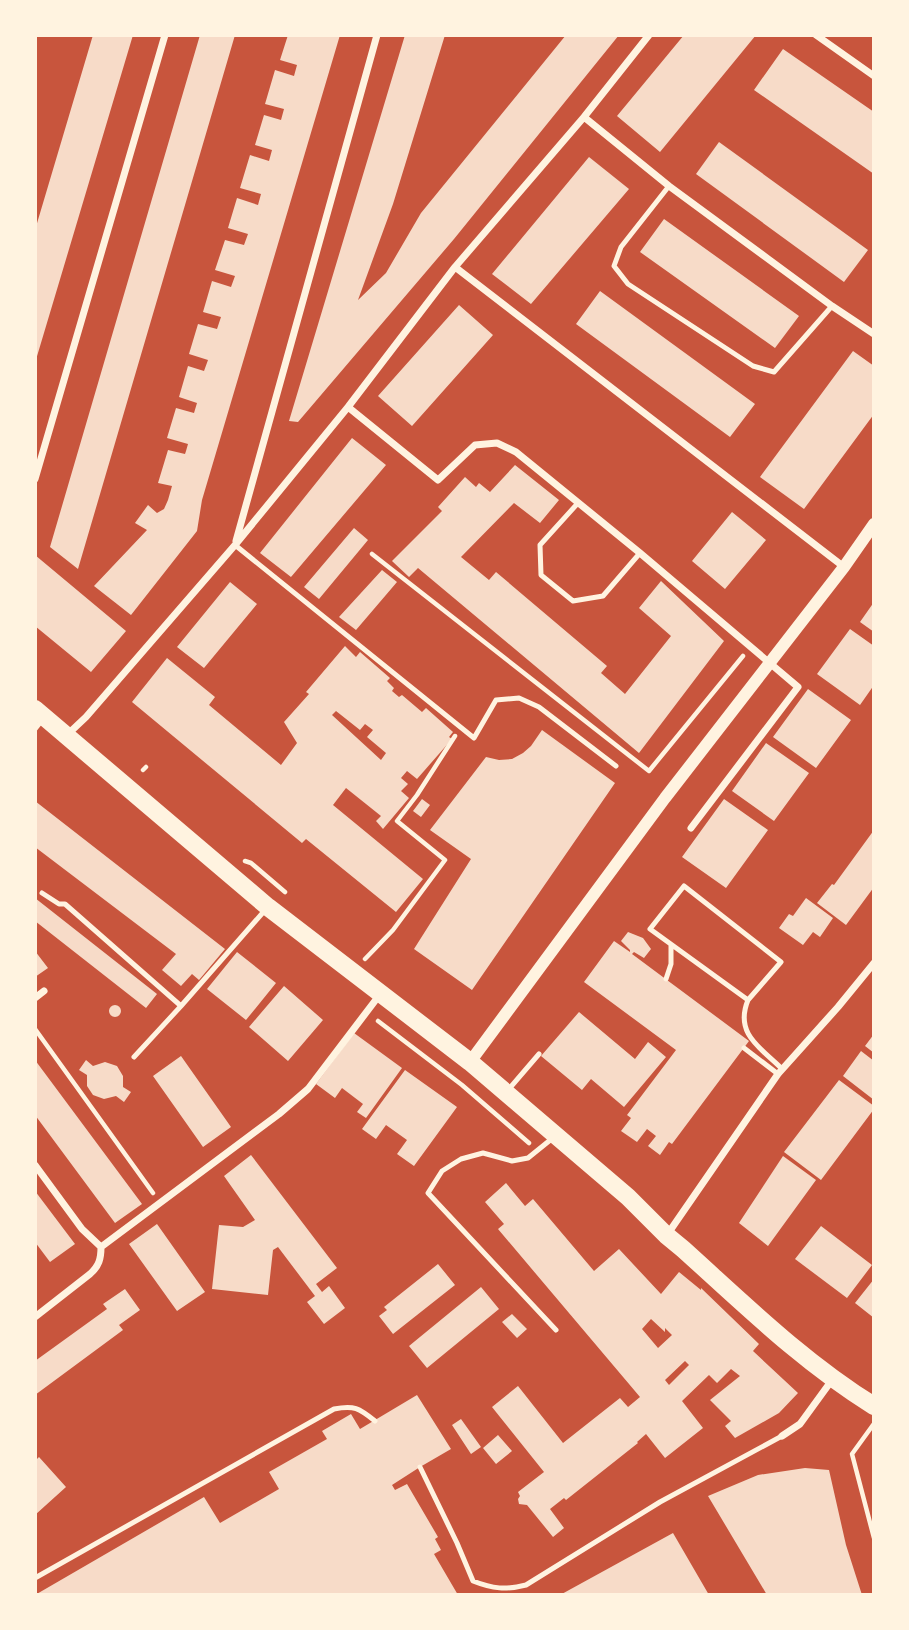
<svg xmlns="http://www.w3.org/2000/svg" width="909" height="1630" font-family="'DM Sans',sans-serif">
<rect width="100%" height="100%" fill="#c8553d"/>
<!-- building -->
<path fill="#f7dbc8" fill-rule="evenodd" d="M93 35H133L35 363V230Z
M200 35H235L78 569 50 547Z
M288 35H340L202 500 197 531 131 615 94 586 147 530 135 523 148 505 157 513 164 509 168 500 172 486 158 483 168 450 185 454 186 451 188 444 167 438 176 408 194 413 197 403 179 397 188 366 204 371 208 360 189 354 198 324 217 329 221 317 203 312 212 281 231 287 235 276 215 270 225 240 244 245 248 234 228 228 237 198 258 205 261 194 240 188 250 155 269 161 272 150 255 145 264 115 281 120 284 109 265 104 275 70 294 76 297 65 280 60Z
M405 35H445L393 204 358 300 386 273 421 213 566 35H619L454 239 298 422 289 421Z
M684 35H756L660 152 617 116Z
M783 49 874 112V174L754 90Z
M719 142 868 250 844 282 696 174Z
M589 157 629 189 531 304 492 274Z
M664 219 799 316 775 348 640 252Z
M600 291 755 404 730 437 576 324Z
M459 305 493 335 412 426 378 396Z
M853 351 874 366V414L804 509 760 477Z
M352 438 386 465 291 577 260 553Z
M515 465 559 500 540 523 514 503 461 557 489 580 496 572 607 666 601 673 625 694 671 636 639 608 661 581 724 641 639 753 418 568 409 577 392 561 442 511 438 507 465 477 476 487 479 483 490 492Z
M732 512 766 540 725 589 692 561Z
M354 528 368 540 319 599 304 587Z
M35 555 126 631 91 672 35 626Z
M382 570 397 582 356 630 339 617Z
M230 582 257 604 204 668 177 647Z
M874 602V632L860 622Z
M850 629 874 646V685L860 705 817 674Z
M345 646 356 657 360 652 390 678 387 681 394 688 392 691 399 697 402 695 422 712 426 708 453 732 449 737 452 739 417 779 407 771 401 778 408 784 401 791 409 798 383 829 376 821 381 816 346 788 333 805 423 879 396 912 306 839 302 843 132 702 167 658 215 697 209 705 281 765 297 743 284 722 309 694 306 692ZM336 711 360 730 365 724 373 730 367 737 386 753 381 760 332 715Z
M808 689 851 720 816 768 773 737Z
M542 730 615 783 472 990 414 949 471 859 430 830 486 757 499 760 512 759 523 753 531 746Z
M766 743 809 773 774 821 732 791Z
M422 799 430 805 421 817 413 811Z
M724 799 768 830 726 888 682 857Z
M35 801 225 949 199 980 192 974 181 986 162 970 176 954 35 847Z
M874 830V887L846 925 817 903 832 884 834 885Z
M35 898 157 994 146 1008 35 921Z
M806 898 833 918 820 937 813 932 803 945 779 928 789 914 793 916Z
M628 932 643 938 651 949 644 958 634 952 632 954 749 1041 672 1144 669 1142 660 1155 648 1146 656 1136 647 1129 637 1142 621 1131 631 1118 627 1115 676 1050 584 982 614 941 630 952V950L621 941Z
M35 951 48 968 35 977Z
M237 952 276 983 246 1020 207 989Z
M284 986 323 1020 288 1061 249 1027Z
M109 1011a6 6 0 1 1 12 0a6 6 0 1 1-12 0Z
M579 1012 635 1059 648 1042 666 1057 624 1107 591 1079 582 1090 541 1056Z
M354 1033 402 1068 366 1118 357 1112 363 1104 342 1088 335 1098 316 1084Z
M874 1034V1053L865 1046Z
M861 1051 874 1061V1100L843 1076Z
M181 1056 231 1127 203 1147 153 1076Z
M35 1060 142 1204 115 1223 35 1115Z
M86 1060 93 1066 105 1062 117 1066 123 1076V1087L131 1092 124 1102 116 1096 104 1099 93 1095 87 1086V1075L79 1070Z
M405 1070 457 1107 414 1166 397 1154 407 1140 386 1125 376 1139 362 1129Z
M839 1080 874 1106V1109L821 1180 784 1152Z
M251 1155 337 1268 316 1284 322 1292 329 1286 345 1308 324 1324 307 1302 315 1296 278 1247 273 1250 268 1295 212 1289 219 1225 243 1227 255 1220 224 1176Z
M783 1156 816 1180 768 1246 739 1223Z
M506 1183 525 1206 533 1199 594 1271 619 1249 661 1294 679 1272 701 1290V1288L759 1344 753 1351 798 1393 779 1413 735 1438 725 1426 731 1421 710 1400 740 1376 731 1369 717 1383 709 1375 682 1401 703 1428 665 1458 646 1434 637 1442 638 1443 566 1500 564 1498 550 1509 564 1528 553 1537 527 1505 519 1504 518 1499 520 1496 518 1492 544 1472 492 1407 518 1386 563 1443 620 1398 628 1407 640 1397 498 1229 504 1224 485 1202ZM651 1319 665 1332V1328L672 1335 658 1348 642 1329ZM685 1361 689 1365 669 1385 665 1380Z
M35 1191 75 1244 50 1262 35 1242Z
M157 1224 205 1292 177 1311 129 1244Z
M821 1226 872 1265 847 1298 795 1259Z
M438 1264 455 1285 393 1334 379 1316 387 1310 384 1307Z
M874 1279V1318L855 1303Z
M481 1287 499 1309 427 1368 409 1346Z
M125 1289 140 1310 119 1325 123 1330 35 1395V1361L107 1309 103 1304Z
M512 1314 527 1329 517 1338 502 1322Z
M417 1395 451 1449 420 1467 392 1485 395 1490 407 1484 438 1537 435 1539 441 1550 434 1554 458 1595H35L204 1497 220 1523 279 1489 269 1472 327 1439 322 1431 351 1414 360 1429Z
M461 1419 481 1447 471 1454 452 1425Z
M498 1435 512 1451 496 1464 483 1448Z
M39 1457 66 1487 35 1515V1461Z
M805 1468 829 1470 846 1545 862 1595H767L708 1496 758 1475Z
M673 1533 709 1595H560Z"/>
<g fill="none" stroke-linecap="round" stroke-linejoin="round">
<!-- path -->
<path stroke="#fff3e0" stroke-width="4.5" d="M372 554 649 771 743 656
M143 770 146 767
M245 861 251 863 285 892
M365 959 393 930 445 860 397 821 417 795 455 736
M378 1021 462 1085 529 1143
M35 1029 153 1193
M873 1425 852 1454 874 1538"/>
<!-- service -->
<path stroke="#fff3e0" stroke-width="5" d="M669 186 621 247 614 266 628 284 753 366 774 372 832 306
M578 503 540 545 541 575 573 601 603 596 640 553
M235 545 474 738 496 700 519 698 539 707 616 766
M35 729 43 719
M684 886 781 962 748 1000 650 929Z
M42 893 59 904H65L181 1006 266 909
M666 979 671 964V945
M748 1000C734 1034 761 1048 782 1069
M744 1048 778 1074
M134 1057 181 1006
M508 1090 539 1054
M554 1137 528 1158 512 1161 483 1153 461 1159 442 1171 428 1193 556 1330
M420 1467 457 1543 473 1581C493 1589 506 1590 526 1585L660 1502 782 1436
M35 1578 334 1409C354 1405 359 1408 375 1421"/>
<!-- minor -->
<path stroke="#fff3e0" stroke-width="7" d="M816 35 874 76
M584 117 669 186 832 306 874 334
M455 267 844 567
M348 407 438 480 475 445 497 443 516 452 640 553 798 687 691 828
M35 479 165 35
M236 541 377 35
M68 734 86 717 235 545 348 407 455 267 584 117 649 35
M35 998 44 991
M35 1165 82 1229 101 1247C101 1259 99 1266 90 1274L35 1317
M667 1235 778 1074 838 1007 874 963
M101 1247 279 1114 308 1089 381 993
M782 1436 800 1424 832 1380"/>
<!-- tertiary -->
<path stroke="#fff3e0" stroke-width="12" d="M470 1062 665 798 844 567 874 524"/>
<!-- primary -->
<path stroke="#fff3e0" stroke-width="18" d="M35 709 268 907 470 1062 628 1197 666 1235 683 1249C744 1304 803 1362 874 1406"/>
</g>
<!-- border -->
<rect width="909" height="1630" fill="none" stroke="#fff3e0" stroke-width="74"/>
</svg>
